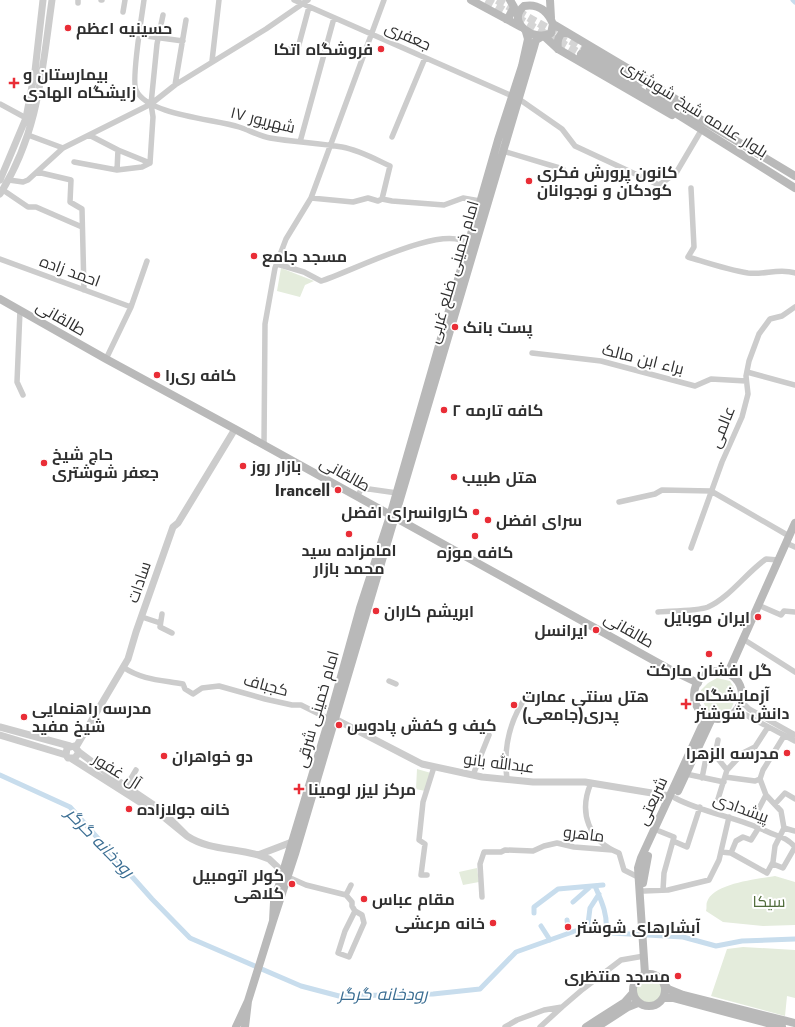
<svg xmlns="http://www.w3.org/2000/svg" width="795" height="1027" font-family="Jost,Cairo,sans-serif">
<rect width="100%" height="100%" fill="#fff"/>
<!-- green -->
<path fill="#e4ecdc" d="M281 268 314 281 305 285 300 297 277 291Z
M717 678 730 681C737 692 737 697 731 709L715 713 708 711 702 700 701 690 708 683Z
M417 769 431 773 425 791 416 789Z
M477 868 479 882 463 885 459 872Z
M775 876 795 882V925L763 926 723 922 706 911C707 908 706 904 707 902 713 883 758 879 775 876Z
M743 947 795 950V998L787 996 785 1016 711 996 727 949Z
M636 990a13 13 0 1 1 26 0a13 13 0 1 1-26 0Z"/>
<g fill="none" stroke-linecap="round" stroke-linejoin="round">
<!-- canal -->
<path stroke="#c8dded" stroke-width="5" d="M793 0 795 2
M0 775 70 807 152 899 190 938 301 986 339 996 433 994 480 989 516 952 575 931 683 937 716 946 742 941 795 939
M595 886C602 902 608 915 606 933
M573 902 590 887
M534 913V907L558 889 603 885
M567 920 569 933
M541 926 550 940
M587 932 590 908 599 894"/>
<!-- secondary-tunnel -->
<path stroke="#d5d5d5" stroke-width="8" stroke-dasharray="8 4" stroke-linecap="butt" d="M486 0 581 54
M497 0 585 49"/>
<!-- minor -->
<path stroke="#ccc" stroke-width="5.5" d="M101 0H102
M144 0C142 15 131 80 136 90 147 115 214 119 239 127 249 130 259 136 270 138 294 142 318 143 342 147 359 150 375 159 390 166L382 199 392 201 444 205 463 198 480 201
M294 0 519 99 562 129 575 146 659 185 676 173 702 129
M78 3V0
M123 12 125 0
M139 35 183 41
M277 47 294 50 298 48 309 7
M212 61 219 0
M175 85 186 20
M0 104 26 118
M28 135 63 148
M89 135 118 150
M392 137 425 58
M300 142 334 18
M503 151 563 169
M74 162 117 170 118 150 150 163 142 167 117 170
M150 163 153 117 151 104 157 44 163 15
M37 172 71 180 70 202 82 209 84 290
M9 180 23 182 28 180 63 148 151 104 175 85 266 29 308 0
M691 188 694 247 688 257C708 263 728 270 748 273 764 275 780 268 795 273
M3 190 28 207H36L82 227
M311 198 353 202 368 198 378 201 382 199
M0 259 131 307
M277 264 304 272 321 281C349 273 444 222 468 244
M20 310 17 382 23 395
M532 353 601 361 695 386 711 379 746 381
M106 359 131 307 147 261
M747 372 795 385
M264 445 265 324 275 268 286 239 311 198 384 0
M358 495 362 488 397 493
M619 502 655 494 662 490 711 491 789 536
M786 543 795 547
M691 548 722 462 742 417 748 394 746 376 749 361 759 334 770 319 782 316 795 307
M758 605 781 615 784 611 795 612
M658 612C670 611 698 611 708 607 729 598 747 572 766 559L778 560
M162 614 160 627 172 633
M142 617 160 623
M743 639 795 672
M123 667C142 680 161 680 183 684L185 689 193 694 202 688 219 686 265 699 292 705H301L325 717 328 724
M389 681 396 684
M742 697 744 704 749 709 795 735
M734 713 746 715 795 741
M718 740 715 755 727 770
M686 774 724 782
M473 775 489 735
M725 777 755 781 760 779
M702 778 706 758 715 755
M507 779C503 748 509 720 528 694
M591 783C578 813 589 841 619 853L624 870 638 877
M126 787 136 770
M675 798C703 813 737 817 766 831 778 837 785 836 795 847
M718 799 727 770 743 753 755 747 768 727
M775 804 785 793 795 799
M784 828 795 831
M659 831 674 837 664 873 663 890
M673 841 687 847 700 807
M721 852 731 853 736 841 743 837 751 840 761 824 762 819 756 814 766 795
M731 853 767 873 773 862 775 846 784 828 781 811 766 795 760 779 763 770 784 736
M773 862V864L783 868 795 847
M427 875H421L425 844 419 840 423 802 434 767
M288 877 306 885 346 895
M644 891 668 890 709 880 719 860 729 817
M346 895 352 902V906L355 911 345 931 338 953 349 957 364 923 362 915 355 911
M346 895 351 885
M482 897 480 864 484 852H501L505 850 533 851 544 846 557 843 574 847 612 850
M505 1027 517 1020 544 1010 562 1007 583 989 621 960 644 956
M540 1027 562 1007"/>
<!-- tertiary -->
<path stroke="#ccc" stroke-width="7" d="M0 180 26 118 35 71 43 0
M0 194C39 132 42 70 52 0
M335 719 422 764 482 777 533 782H585L670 796
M0 727 70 746
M0 735 66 755
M76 747 128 659 136 632 173 527 178 523 235 429
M72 759 165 818 187 836 161 810 115 779 79 752 74 746 67 748 66 755 68 758H75L79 752
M187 836C208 850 235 848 258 855
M286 875 269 859 258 855 292 842"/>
<!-- secondary -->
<path stroke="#b9b9b9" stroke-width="8" d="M471 0 521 27
M550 0 551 18
M524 6C539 3 548 12 553 24L551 33C535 43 505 22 524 6Z
M506 19 509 17 514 7 510 0
M553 24 649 81 680 102
M526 32 528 39 522 66 498 140 390 516 360 608 330 716 274 902 273 921 295 854 534 47 536 40 541 37
M545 37 558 49 672 115
M558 49C557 43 557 38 562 33H568
M585 49 640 83
M581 54 795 188
M650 89 795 176
M0 299 106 359 235 429 671 670 698 683
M694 695a24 24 0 1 1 48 0a24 24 0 1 1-48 0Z
M728 673 795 523
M678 791 712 718
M643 883 648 856
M633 990a16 16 0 1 1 32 0a16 16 0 1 1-32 0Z
M645 974 638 868 641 858 707 715
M665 985 668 989 683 995 795 1023
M663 998H673L782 1027
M248 1001 273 921
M236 1027 248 1001 245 1027
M586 1027 625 1002 633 993
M597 1027 628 1007 638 1003"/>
</g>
<!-- markers -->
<g fill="#e92d36" stroke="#fff" stroke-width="1.5">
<circle cx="68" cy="28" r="4"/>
<circle cx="381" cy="49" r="4"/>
<path d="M12 77h4v4h4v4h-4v4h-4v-4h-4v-4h4z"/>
<circle cx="529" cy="181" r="4"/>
<circle cx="254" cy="256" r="4"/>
<circle cx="455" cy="327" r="4"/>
<circle cx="157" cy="375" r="4"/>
<circle cx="444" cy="410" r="4"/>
<circle cx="44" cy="463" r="4"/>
<circle cx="243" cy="466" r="4"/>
<circle cx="454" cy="477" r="4"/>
<circle cx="338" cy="490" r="4"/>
<circle cx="476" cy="512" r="4"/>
<circle cx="488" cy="520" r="4"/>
<circle cx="349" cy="534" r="4"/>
<circle cx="475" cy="536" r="4"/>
<circle cx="376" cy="611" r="4"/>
<circle cx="758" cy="617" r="4"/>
<circle cx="596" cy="630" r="4"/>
<circle cx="709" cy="654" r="4"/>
<path d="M684 698h4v4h4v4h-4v4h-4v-4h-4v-4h4z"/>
<circle cx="514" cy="705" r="4"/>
<circle cx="24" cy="717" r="4"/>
<circle cx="339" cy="725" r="4"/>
<circle cx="787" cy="753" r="4"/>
<circle cx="164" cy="756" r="4"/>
<path d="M297 783h4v4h4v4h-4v4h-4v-4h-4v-4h4z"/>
<circle cx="129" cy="809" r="4"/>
<circle cx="292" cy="884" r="4"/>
<circle cx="364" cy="899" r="4"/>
<circle cx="493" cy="923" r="4"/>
<circle cx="568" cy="927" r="4"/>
<circle cx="678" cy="976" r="4"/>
</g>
<g text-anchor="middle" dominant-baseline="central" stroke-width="4" stroke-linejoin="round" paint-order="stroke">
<!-- poi labels -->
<g font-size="16" font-weight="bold" fill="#2f2f2f" stroke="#fff" text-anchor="start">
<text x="76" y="28">حسینیه اعظم</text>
<text x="373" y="49" text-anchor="end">فروشگاه اتکا</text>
<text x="23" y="74">بیمارستان و<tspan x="23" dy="18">زایشگاه الهادی</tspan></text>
<text x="537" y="172">کانون پرورش فکری<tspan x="537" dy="18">کودکان و نوجوانان</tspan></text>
<text x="262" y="256">مسجد جامع</text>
<text x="463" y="327">پست بانک</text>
<text x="165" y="375">کافه‌ ری‌را</text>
<text x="452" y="410">کافه تارمه ۲</text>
<text x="52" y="454">حاج شیخ<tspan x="52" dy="18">جعفر شوشتری</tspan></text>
<text x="251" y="466">بازار روز</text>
<text x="462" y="477">هتل طبیب</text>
<text x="330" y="490" text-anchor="end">Irancell</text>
<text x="468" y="512" text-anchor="end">کاروانسرای افضل</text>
<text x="496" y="520">سرای افضل</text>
<text x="349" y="550" text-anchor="middle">امامزاده سید<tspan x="349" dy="18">محمد بازار</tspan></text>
<text x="475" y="552" text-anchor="middle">کافه موزه</text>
<text x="384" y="611">ابریشم کاران</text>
<text x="750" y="617" text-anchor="end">ایران موبایل</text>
<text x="588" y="630" text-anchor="end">ایرانسل</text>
<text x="709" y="670" text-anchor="middle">گل افشان مارکت</text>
<text x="695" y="695">آزمایشگاه<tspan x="695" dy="18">دانش شوشتر</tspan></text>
<text x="522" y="696">هتل سنتی عمارت<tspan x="522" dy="18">پدری(جامعی)</tspan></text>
<text x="32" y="708">مدرسه راهنمایی<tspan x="32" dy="18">شیخ مفید</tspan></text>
<text x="347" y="725">کیف و کفش پادوس</text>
<text x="779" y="753" text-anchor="end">مدرسه الزهرا</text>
<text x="172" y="756">دو خواهران</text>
<text x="308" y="789">مرکز لیزر لومینا</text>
<text x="137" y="809">خانه جولازاده</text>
<text x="284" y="875" text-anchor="end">کولر اتومبیل<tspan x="284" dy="18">کلاهی</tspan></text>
<text x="372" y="899">مقام عباس</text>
<text x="485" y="923" text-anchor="end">خانه مرعشی</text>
<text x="576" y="927">آبشارهای شوشتر</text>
<text x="670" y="976" text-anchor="end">مسجد منتظری</text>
</g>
<!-- street labels -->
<g font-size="16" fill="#2f2f2f" stroke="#fff">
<text transform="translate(408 36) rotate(24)">جعفری</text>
<text transform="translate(695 109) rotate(32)">بلوار علامه شیخ شوشتری</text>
<text transform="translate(263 120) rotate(14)">۱۷ شهریور</text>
<text transform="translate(70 271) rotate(20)">احمد زاده</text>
<text transform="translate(453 272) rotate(-74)">امام خمینی ضلع غربی</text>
<text transform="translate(61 318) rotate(30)">طالقانی</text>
<text transform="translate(643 359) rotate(14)">براء ابن مالک</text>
<text transform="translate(722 427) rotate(-68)">عالمی</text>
<text transform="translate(345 474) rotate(29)">طالقانی</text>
<text transform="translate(139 582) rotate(-71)">سادات</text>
<text transform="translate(629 630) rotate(30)">طالقانی</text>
<text transform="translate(266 685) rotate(15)">کجباف</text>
<text transform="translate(317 709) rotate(-74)">امام خمینی شرقی</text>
<text transform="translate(499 763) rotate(7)">عبدالله بانو</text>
<text transform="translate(117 771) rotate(32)">آل غفور</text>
<text transform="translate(652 801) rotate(-65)">شریعتی</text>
<text transform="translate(741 808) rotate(20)">پیشدادی</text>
<text transform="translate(584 834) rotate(7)">ماهرو</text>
</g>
<!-- park labels -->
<g font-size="16" fill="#506c3b" stroke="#fff">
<text x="769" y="901">سیکا</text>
</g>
<!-- water labels -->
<g font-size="17" font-style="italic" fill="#3b6e93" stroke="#fff">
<text transform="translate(100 842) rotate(46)">رودخانه گرگر</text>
<text x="383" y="994">رودخانه گرگر</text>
</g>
</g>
</svg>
